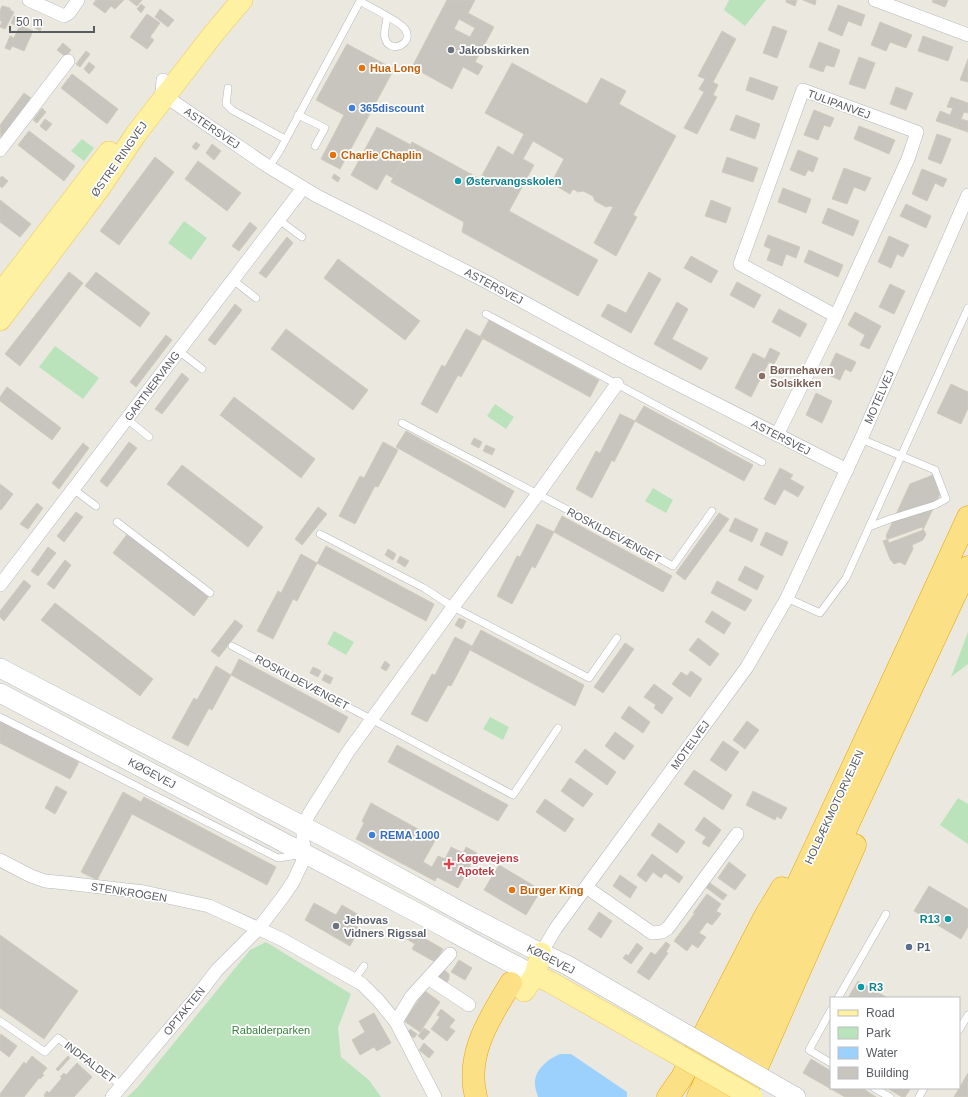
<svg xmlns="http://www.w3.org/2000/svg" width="968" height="1097" font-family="Helvetica,sans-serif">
<rect width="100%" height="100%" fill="#ebe9df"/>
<!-- green -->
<path fill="#bae3bb" d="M729 0H766L745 26 724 10Z
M82 139 94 148 84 161 71 151Z
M184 221 207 238 191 260 168 243Z
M55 346 99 378 83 399 39 367Z
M495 404 514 417 506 429 487 416Z
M653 488 673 500 666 513 645 501Z
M334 631 354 642 346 655 327 644Z
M968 632V664L951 677Z
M490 717 509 727 503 740 483 729Z
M958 798 968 804V844L940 825Z
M266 942 351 994 338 1028 341 1057 369 1080 381 1097H127L137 1088 250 950Z"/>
<!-- water -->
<path fill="#9cd1fe" d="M560 1054H571L627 1092V1097H538C537 1093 535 1089 535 1084 534 1070 548 1059 560 1054Z"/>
<!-- building -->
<path fill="#c8c5be" stroke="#cfcabd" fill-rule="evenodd" d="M96 0H124L115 9 111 6 105 13 93 4Z
M129 0H142L137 6Z
M447 0H475L468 13 494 27 475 62 483 66 478 75 463 67 452 89 412 67ZM459 19 475 28 470 37 454 29Z
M786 0H797L795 6 786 2Z
M803 0H816L815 5Z
M933 0H948L945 7 932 2Z
M141 4 145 7 141 13 137 9Z
M838 5 865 15 861 26 848 21 842 36 828 30Z
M2 6 10 8V10L14 12 5 29 0 27 2 21H0V11Z
M160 9 174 20 168 27 155 17Z
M147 14 160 23 150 37 154 40 147 49 130 37Z
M14 16 18 18 15 25 11 23Z
M39 19 44 22 40 31 35 28Z
M880 22 912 35 906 48 890 42 886 51 871 45Z
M20 25 33 31 24 51 12 46 10 50 5 48 10 36 14 38Z
M773 26 787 31 777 58 763 53Z
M722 31 736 39 713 82 718 85 713 95 717 97 697 134 684 128 704 92 699 89 705 79 698 76Z
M923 36 953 47 948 61 918 51Z
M819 42 840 50 834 67 826 65 823 72 809 67Z
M63 43 71 50 66 57 57 50Z
M347 44 394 69 340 169 321 159 344 115 316 100Z
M86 51 90 54 80 67 76 64Z
M859 57 875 63 865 89 849 84Z
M968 59V82L960 80Z
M89 62 95 67 89 74 84 69Z
M512 63 587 104 601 78 626 91 619 104 676 136 633 215 637 217 616 256 594 243 613 207 610 206 606 207 595 201 593 196 583 191 578 192 573 189 570 194 551 183 564 159 533 141 523 159 534 165 509 211 598 260 578 296 462 232 464 222 391 182 412 142 480 179 498 146 513 155 524 134 485 113Z
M72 74 118 109 107 124 61 88Z
M750 77 778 87 773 100 746 90Z
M896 87 913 93 906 110 890 104Z
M24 93 31 98 1 138 0 125Z
M951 97 968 103V113L964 112 961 119 968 121V132L936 121 940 111 950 115 953 108 947 107Z
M42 108 46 112 37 123 33 120Z
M814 110 834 118 830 127 824 125 818 140 804 135Z
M736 115 760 124 755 139 730 130Z
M45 119 52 124 46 131 40 126Z
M859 126 895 140 889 154 854 139Z
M377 127 411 145 393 178 386 174 377 190 351 175Z
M29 131 75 166 64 181 18 145Z
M937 134 951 139 941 164 928 159Z
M196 142 200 145 196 150 192 147Z
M212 144 221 151 214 160 206 153Z
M798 150 818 158 813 172 808 170 805 176 790 170Z
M155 157 174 172 119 245 100 231Z
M727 157 758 168 753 182 722 172Z
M198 161 241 193 227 211 185 179Z
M844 168 871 178 865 191 854 187 847 204 832 199Z
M922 169 947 179 943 187 935 183 927 201 912 194Z
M334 174 340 178 338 182 332 178Z
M2 176 8 181 2 188 0 186V178Z
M783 188 811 199 806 213 778 202Z
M0 200 31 224 20 237 0 222Z
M711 200 731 208 726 223 705 216Z
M906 204 931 216 926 228 900 216Z
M828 208 859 221 853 236 822 223Z
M250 222 257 228 239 251 232 246Z
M768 235 800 247 796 258 786 254 782 266 767 260 771 249 764 246Z
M889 236 909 245 903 257 897 254 891 268 878 262Z
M287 237 293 243 266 278 259 273Z
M809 250 843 265 838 277 804 262Z
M691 256 718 271 711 283 684 268Z
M338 259 420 321 405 340 324 278Z
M69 272 83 283 20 366 5 354Z
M96 272 150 313 140 327 85 286Z
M649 272 661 279 631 333 601 316 608 304 626 313Z
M737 282 761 295 754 308 730 295Z
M890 284 905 291 894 314 879 307Z
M677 302 688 309 672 339 708 358 701 370 654 344Z
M235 304 242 310 215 345 208 340Z
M779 309 807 324 800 337 772 322Z
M855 312 881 326 869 349 860 345 865 335 848 325Z
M489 320 599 380 590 397 480 337Z
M286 329 368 390 353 410 271 349Z
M466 329 483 338 461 377 458 375 437 413 421 404 442 365 445 367Z
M166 335 172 340 136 387 130 382Z
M770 348 780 353 774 364 769 362 751 397 735 388 753 353 765 359Z
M836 353 856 362 851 372 845 369 840 380 826 374Z
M182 373 189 379 162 414 155 409Z
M951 384 968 392V408L961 424 937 413Z
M7 387 61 428 52 440 0 401V397Z
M816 393 832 401 822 423 806 415Z
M234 397 315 459 301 478 220 415Z
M644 406 753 465 744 481 635 421Z
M620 414 635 421 614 462 612 460 592 498 576 489 596 451 600 453Z
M406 431 514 491 505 508 396 447Z
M474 438 482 442 479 448 471 444Z
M129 442 137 448 107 487 100 481Z
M383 442 398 450 378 487 375 486 355 524 339 516 360 476 364 478Z
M83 443 89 448 59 489 52 483Z
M486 445 495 449 492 455 483 451Z
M182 465 263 527 248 547 167 484Z
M780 468 793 475 790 479 804 487 798 497 784 489 775 505 764 499Z
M933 475 940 494 923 530 889 543 886 536 910 484Z
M0 484 13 494 1 510 0 509Z
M37 503 43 508 28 529 20 524Z
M318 507 327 514 302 545 295 539Z
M76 512 83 517 64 542 57 536Z
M719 513 729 519 685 580 676 573Z
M562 516 672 576 663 592 554 532Z
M735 518 758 529 752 542 729 531Z
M537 524 554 532 535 568 532 566 512 604 497 596 517 556 520 557Z
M922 527 926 534 923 540 912 545 913 549 905 565 900 562 894 564 890 559 883 541Z
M766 532 788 542 782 556 760 545Z
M128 533 209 596 194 616 113 553Z
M326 546 434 604 426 621 317 563Z
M48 547 56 553 38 576 31 571Z
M388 549 396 554 393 560 385 555Z
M301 554 317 563 297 601 293 599 273 639 257 631 278 591 281 593Z
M400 556 409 561 405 567 397 562Z
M65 560 71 565 54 589 47 584Z
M745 566 764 576 757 590 738 580Z
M24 580 31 586 4 621 0 617V611Z
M717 581 752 600 745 611 711 593Z
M55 603 153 679 140 696 41 620Z
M712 611 731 623 724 634 705 622Z
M459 618 466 621 462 629 455 625Z
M235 620 243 626 219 657 211 651Z
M481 630 584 685 575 706 470 650Z
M455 637 472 646 451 686 448 685 427 722 411 714 432 674 435 675Z
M698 638 719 654 710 666 689 650Z
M625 643 634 649 603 693 594 687Z
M239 659 348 717 339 733 231 675Z
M385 661 390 665 386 671 381 668Z
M216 666 231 675 212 710 209 708 188 746 172 738 194 698 197 700Z
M313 667 321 671 318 677 310 673Z
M691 671 702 679 690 697 672 684 681 672 687 676Z
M325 674 333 678 330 684 322 680Z
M654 684 673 698 662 714 654 708 656 705 644 697Z
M629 706 650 722 643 733 621 718Z
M0 720 79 762 70 779 0 743Z
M747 721 759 730 745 749 733 740Z
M615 732 634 746 624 760 605 746Z
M723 741 739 752 726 771 710 760Z
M397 745 508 805 498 821 388 762Z
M585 749 616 772 607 785 575 762Z
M694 770 732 795 723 810 684 784Z
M570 778 593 794 583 807 561 791Z
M56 786 67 792 55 814 45 808Z
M753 791 787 808 781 819 777 816 775 820 746 805Z
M123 792 141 802 144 797 276 867 267 885 132 814 97 880 81 872Z
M545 799 574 819 565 832 536 812Z
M371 803 436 839 423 862 432 867 438 856 445 859 451 847 463 853 466 847 477 853 458 888 437 877 435 881 356 839 364 823 362 821Z
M704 817 721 830 709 847 702 843 706 837 695 830Z
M659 823 685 842 677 853 651 835Z
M652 854 683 877 679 883 665 873 661 878 653 872 646 882 637 875Z
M729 862 746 875 735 890 718 878Z
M499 865 541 890 526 915 484 890Z
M620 875 637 887 630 898 613 886Z
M707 881 727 895 723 900 704 886Z
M929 886 968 909V927L961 939 914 911Z
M707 894 721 904 716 911 721 914 712 925 707 922 699 933 706 937 698 948 692 944 687 951 674 941 695 913H693Z
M314 903 336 915 342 905 359 915 354 925 360 928 350 946 305 920Z
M599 912 612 921 601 938 588 929Z
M410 930 443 949 435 962 412 949 415 944 405 938Z
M0 935 78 991 44 1039 0 1008Z
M666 942 670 945 666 952 668 953 649 980 637 972 651 952 655 955Z
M637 943 643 948 631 964 623 958 626 954 628 956Z
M459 960 472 968 465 980 451 972Z
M443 969 449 974V979L446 984 437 978Z
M858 981 879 993 876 998H848Z
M425 991 440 1002 420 1032 404 1021Z
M879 993 888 998H876Z
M441 1009 455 1020 449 1027 455 1031 447 1041 431 1029 440 1017 437 1015Z
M374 1013 391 1043 377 1051 374 1047 360 1055 352 1040 365 1032 359 1021Z
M424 1028 430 1032 423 1040 418 1036Z
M410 1029 417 1034 414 1038 407 1033Z
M1 1034 17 1046 9 1057 0 1050V1036Z
M424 1043 434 1052 429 1058 419 1050Z
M32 1056 47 1068 42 1074 44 1075 40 1079 39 1078 24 1097H0V1094L24 1062 26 1064Z
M68 1056 70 1058 58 1071 56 1069Z
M811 1059 831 1071V1088H862L876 1097H845L803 1073Z
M77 1063 92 1077 74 1097H45L44 1095 47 1091 49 1093 62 1078 60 1077 64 1073 66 1075Z
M968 1073V1097H954Z
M887 1088H911L905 1097H902Z"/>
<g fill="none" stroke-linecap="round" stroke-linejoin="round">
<defs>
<path id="lane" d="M228 88 226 104 232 110 285 139
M298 115 325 128 315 146
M269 167 279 152 360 1C369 7 400 21 405 29 415 44 389 55 385 38 383 32 387 23 387 16
M279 220 302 237
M233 280 256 298
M486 314 762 462
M179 351 202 369
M127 419 149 437
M402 423 631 543 673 566 712 511
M861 439 935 470 946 499 935 505 890 519 869 527
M73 489 96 506
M117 522 210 593
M320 534 424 588 453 607 589 678 617 638
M787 598 820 613 846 578 968 308
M232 646 371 719 513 795 558 728
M0 717 278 858 298 855
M354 980 364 966
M838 998 886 914
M831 1010 809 1050 831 1063
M0 1021 45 1052 58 1038 122 1086
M959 1030 968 1015
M874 1088 890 1097
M919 1097 924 1088"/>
<path id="street" d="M29 0 64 16 69 13 78 0
M875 0 968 35
M163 80 162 92 165 96 269 167 317 196 485 281 630 360 847 470
M0 150 68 61
M777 435 836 316 908 159 917 132 803 90 740 264 836 316
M0 585 303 188
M0 860 31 876 45 881 66 883 144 892 209 906 281 939 362 984 378 1000 396 1022 435 1097
M586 887 652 933 662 932 668 928 737 834
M541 953 556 928 747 667 787 598 861 439 968 195
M428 978 469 1005
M396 1022 411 997 450 954
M112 1097 194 1000 217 970 259 928 282 898 293 882 302 863 305 854 303 841V827L309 814 348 752 453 607 538 494 617 384"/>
<path id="secondary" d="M0 668 347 849 460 911 531 948 567 965 679 1030
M0 693C135 764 270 836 406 907 449 929 491 954 535 975
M778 1087 796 1097"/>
<path id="primary" d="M0 294 109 152
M0 320 99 189 136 134 214 33 242 0
M535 975 550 982 668 1049
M524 991 535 975 541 953"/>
<path id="highway" d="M476 1097C465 1055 490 1017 511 983
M668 1097 682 1077 764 918 782 888
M698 1097 860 751 968 517
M721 1097 968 567
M744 1097 855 845"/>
</defs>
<!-- lane casing -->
<use href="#lane" stroke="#b5b7bc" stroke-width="8"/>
<!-- street casing -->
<use href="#street" stroke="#b5b7bc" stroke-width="14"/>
<!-- secondary casing -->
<use href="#secondary" stroke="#b5b8be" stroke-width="20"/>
<!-- primary casing -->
<use href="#primary" stroke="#f0c753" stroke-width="22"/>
<!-- highway casing -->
<use href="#highway" stroke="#e8a502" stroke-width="23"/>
<!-- lane -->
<use href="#lane" stroke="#fff" stroke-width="7"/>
<!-- street -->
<use href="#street" stroke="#fff" stroke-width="13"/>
<!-- secondary -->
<use href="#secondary" stroke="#fff" stroke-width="19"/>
<!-- primary -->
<use href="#primary" stroke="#fef1a1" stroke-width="21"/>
<!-- highway -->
<use href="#highway" stroke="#fce085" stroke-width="22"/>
<defs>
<path id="secondary-bridge" d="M679 1030 778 1087"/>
<path id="primary-bridge" d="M668 1049 752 1097"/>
</defs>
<!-- secondary-bridge casing -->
<use href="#secondary-bridge" stroke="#b5b8be" stroke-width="20" stroke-linecap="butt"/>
<!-- primary-bridge casing -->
<use href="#primary-bridge" stroke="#f0c753" stroke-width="22" stroke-linecap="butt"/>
<!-- secondary-bridge -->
<use href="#secondary-bridge" stroke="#fff" stroke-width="19"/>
<!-- primary-bridge -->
<use href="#primary-bridge" stroke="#fef1a1" stroke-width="21"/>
</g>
<!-- markers -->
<g fill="#6b7280" stroke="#fff" stroke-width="1.5">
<circle cx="451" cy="50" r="4"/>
<circle cx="336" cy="926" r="4"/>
</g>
<g fill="#e8710a" stroke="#fff" stroke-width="1.5">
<circle cx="362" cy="68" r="4"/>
<circle cx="333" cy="155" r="4"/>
<circle cx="512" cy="890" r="4"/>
</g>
<g fill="#3f7fe0" stroke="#fff" stroke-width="1.5">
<circle cx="352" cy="108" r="4"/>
<circle cx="372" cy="835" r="4"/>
</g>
<g fill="#0f9aa8" stroke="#fff" stroke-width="1.5">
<circle cx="458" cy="181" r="4"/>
<circle cx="948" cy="919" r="4"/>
<circle cx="861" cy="987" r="4"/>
</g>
<circle fill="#8d6e63" stroke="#fff" stroke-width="1.5" cx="762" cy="376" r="4"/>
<path fill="#e0444e" stroke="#fff" stroke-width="1.5" d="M447 858h4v4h4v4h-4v4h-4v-4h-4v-4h4z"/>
<circle fill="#5c6f8a" stroke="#fff" stroke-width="1.5" cx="909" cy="947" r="4"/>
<g text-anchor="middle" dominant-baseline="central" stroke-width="3.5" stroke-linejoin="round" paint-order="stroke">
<!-- worship labels -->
<g font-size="11" font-weight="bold" fill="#5b616d" stroke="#fff" text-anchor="start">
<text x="459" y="50">Jakobskirken</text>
<text x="344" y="920">Jehovas<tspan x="344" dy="13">Vidners Rigssal</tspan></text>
</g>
<!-- food labels -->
<g font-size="11" font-weight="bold" fill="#c56008" stroke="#fff" text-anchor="start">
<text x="370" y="68">Hua Long</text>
<text x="341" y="155">Charlie Chaplin</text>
<text x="520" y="890">Burger King</text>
</g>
<!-- street labels -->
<g font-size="11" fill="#585b60" stroke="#fff">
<text transform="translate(839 104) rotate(20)">TULIPANVEJ</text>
<text transform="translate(212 128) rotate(34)">ASTERSVEJ</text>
<text transform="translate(119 159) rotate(-55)">ØSTRE RINGVEJ</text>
<text transform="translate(494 286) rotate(28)">ASTERSVEJ</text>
<text transform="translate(152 386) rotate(-53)">GARTNERVANG</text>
<text transform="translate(879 397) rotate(-66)">MOTELVEJ</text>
<text transform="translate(781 437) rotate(27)">ASTERSVEJ</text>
<text transform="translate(614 535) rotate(28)">ROSKILDEVÆNGET</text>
<text transform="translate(302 682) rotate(28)">ROSKILDEVÆNGET</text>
<text transform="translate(690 745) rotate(-54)">MOTELVEJ</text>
<text transform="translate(152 773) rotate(28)">KØGEVEJ</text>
<text transform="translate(834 807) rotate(-65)">HOLBÆKMOTORVEJEN</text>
<text transform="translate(129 892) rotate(9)">STENKROGEN</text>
<text transform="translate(551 959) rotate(27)">KØGEVEJ</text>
<text transform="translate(184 1011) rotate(-51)">OPTAKTEN</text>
<text transform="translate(90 1062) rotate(37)">INDFALDET</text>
</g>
<!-- shop labels -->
<g font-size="11" font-weight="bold" fill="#366cbe" stroke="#fff" text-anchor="start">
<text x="360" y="108">365discount</text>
<text x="380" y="835">REMA 1000</text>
</g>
<!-- culture labels -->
<g font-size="11" font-weight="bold" fill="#0d838f" stroke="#fff" text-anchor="start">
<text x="466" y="181">Østervangsskolen</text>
<text x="940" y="919" text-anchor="end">R13</text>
<text x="869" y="987">R3</text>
</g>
<!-- education labels -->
<g font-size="11" font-weight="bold" fill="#785e54" stroke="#fff" text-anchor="start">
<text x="770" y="370">Børnehaven<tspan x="770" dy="13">Solsikken</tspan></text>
</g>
<!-- health labels -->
<g font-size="11" font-weight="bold" fill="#be3a42" stroke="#fff" text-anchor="start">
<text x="457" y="858">Køgevejens<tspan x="457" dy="13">Apotek</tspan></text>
</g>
<!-- service labels -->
<g font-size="11" font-weight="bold" fill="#4e5e75" stroke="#fff" text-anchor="start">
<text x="917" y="947">P1</text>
</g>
<!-- park labels -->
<g font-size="11" fill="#34823a" stroke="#fff">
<text x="271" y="1030">Rabalderparken</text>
</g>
</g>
<!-- legend -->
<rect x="830" y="997" width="130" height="92" fill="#ffffff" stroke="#bcbdbf"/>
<rect x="838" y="1010" width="20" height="6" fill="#fef1a1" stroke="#bcbdbf"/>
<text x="866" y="1017" font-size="12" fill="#585b60">Road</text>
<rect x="838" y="1027" width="20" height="12" fill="#bae3bb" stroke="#bcbdbf"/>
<text x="866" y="1037" font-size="12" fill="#585b60">Park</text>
<rect x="838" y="1047" width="20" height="12" fill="#9cd1fe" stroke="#bcbdbf"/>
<text x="866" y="1057" font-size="12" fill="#585b60">Water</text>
<rect x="838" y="1067" width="20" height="12" fill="#c8c5be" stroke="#bcbdbf"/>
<text x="866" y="1077" font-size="12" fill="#585b60">Building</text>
<!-- scale -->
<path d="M10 26v6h84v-6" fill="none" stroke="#585b60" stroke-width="2"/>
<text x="16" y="26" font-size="12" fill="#585b60" stroke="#ffffff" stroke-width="3" paint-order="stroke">50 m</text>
</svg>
